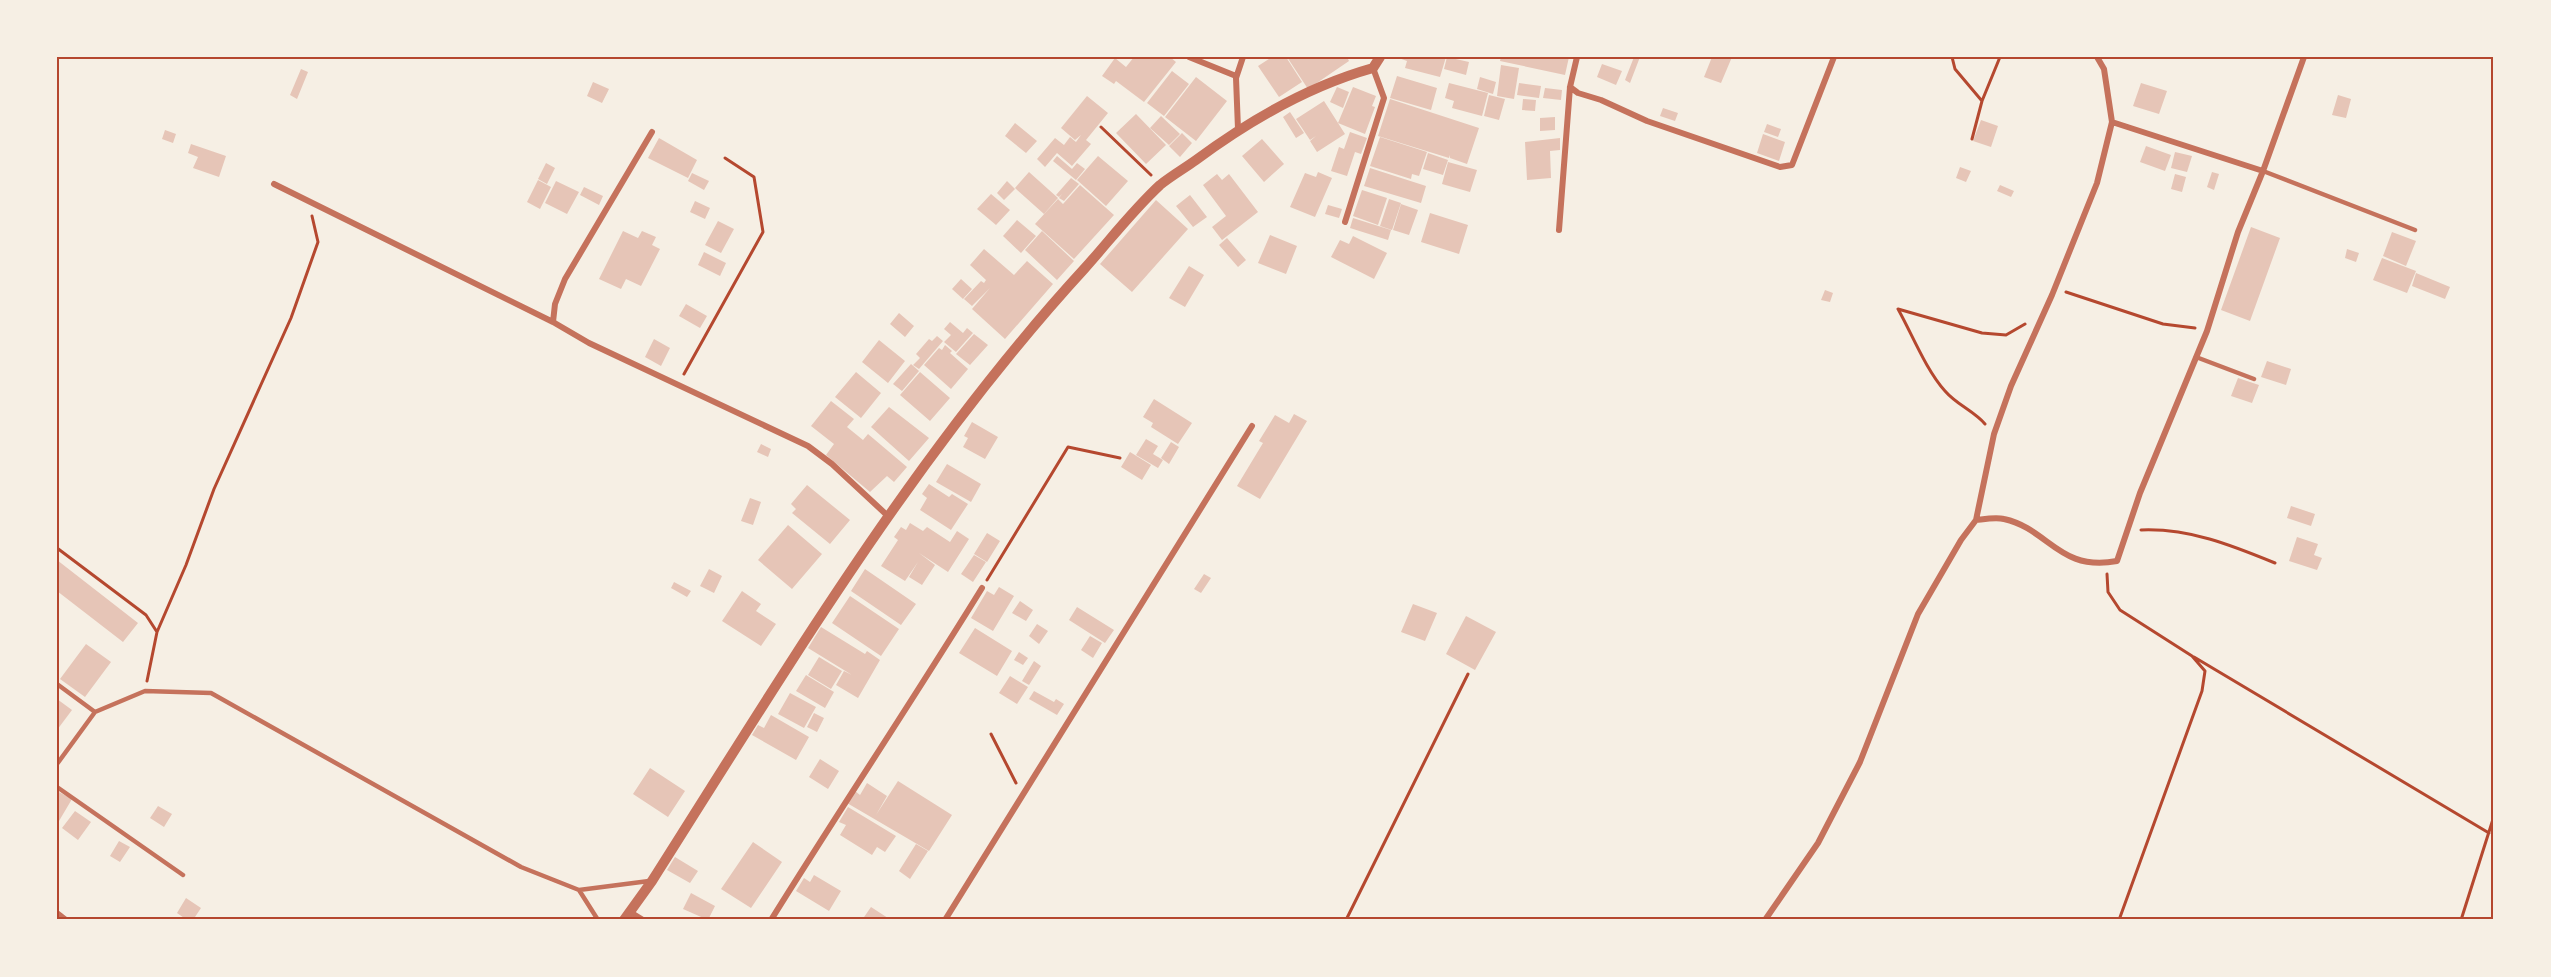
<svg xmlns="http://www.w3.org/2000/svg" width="2551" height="977" font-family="'Titillium Web',sans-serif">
<rect width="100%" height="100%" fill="#f6efe4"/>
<!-- building -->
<path fill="#e6c5b7" d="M1134 57H1170L1176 62 1144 102 1116 81 1114 84 1102 76 1115 58 1126 67Z
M1272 57H1286L1302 82 1279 97 1258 66Z
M1287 57H1347L1349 61 1308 89Z
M1396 57H1446L1440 77 1405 68 1407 61Z
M1447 57 1469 62 1466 75 1444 69Z
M1501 57H1569L1565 75 1500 61Z
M1634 57H1640L1630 83 1625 80Z
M1712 57H1732L1721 83 1704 77Z
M1602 64 1622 71 1616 85 1597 77Z
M1501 65 1519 68 1514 99 1497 96Z
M301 69 308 72 297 99 290 95Z
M1172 71 1189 84 1164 116 1147 103Z
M1397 76 1437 88 1431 110 1390 98Z
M1196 77 1227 101 1196 141 1165 117Z
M1480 77 1496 82 1493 94 1477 89Z
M593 82 609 89 602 103 587 96Z
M1449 83 1488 93 1482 116 1452 108 1454 101 1445 98Z
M1519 83 1541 86 1539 98 1517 95Z
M2141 83 2167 91 2159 114 2133 106Z
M1337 87 1349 92 1343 108 1330 102Z
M1353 87 1376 96 1372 106 1375 107 1365 134 1338 123Z
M1545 88 1562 90 1561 100 1543 98Z
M1489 95 1505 99 1499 120 1484 116Z
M2338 95 2351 99 2346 118 2332 115Z
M1087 96 1108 113 1086 140 1091 144 1072 166 1057 153 1045 167 1037 159 1055 138 1064 145 1070 137 1076 142 1081 135 1075 140 1061 128Z
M1390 99 1479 128 1467 164 1450 158V155L1449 158 1378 136Z
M1523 99 1536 100 1535 111 1522 110Z
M1324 101 1345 134 1317 152 1310 141 1316 136 1310 140 1296 119Z
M1663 108 1678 113 1675 121 1660 116Z
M1290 112 1304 133 1296 138 1283 117Z
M1136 114 1166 145 1146 164 1116 133Z
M1161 116 1180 134 1169 145 1150 128Z
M1555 117V130L1540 131V118Z
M1981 120 1998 126 1991 147 1973 141Z
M1015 123 1037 141 1026 153 1005 136Z
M1767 124 1781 129 1778 137 1764 132Z
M165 130 176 134 173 143 162 139Z
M1350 132 1367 138 1361 154 1355 152 1347 176 1331 171 1339 147 1344 149Z
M1182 133 1192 143 1180 157 1169 146Z
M1763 134 1785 142 1779 161 1757 153Z
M1380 137 1427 152 1419 176 1412 174 1411 179 1370 166Z
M659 138 697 160 688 178 648 158Z
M1560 138V150L1550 151 1551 178 1527 180 1525 142Z
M1262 139 1284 164 1264 182 1242 156Z
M191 144 226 156 219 177 193 168 198 157 188 153Z
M2146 146 2171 155 2165 171 2140 162Z
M2175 152 2192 156 2187 172 2171 168Z
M1428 153 1448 160 1443 175 1423 169Z
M1057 156 1072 169 1077 163 1085 169 1076 180 1053 161Z
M1098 156 1128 181 1106 206 1077 180Z
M1448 162 1477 170 1470 192 1442 184Z
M546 163 555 168 547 184 538 179Z
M1960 167 1971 171 1966 182 1956 178Z
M1370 168 1426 186 1421 203 1364 186Z
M1029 172 1058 198 1044 214 1015 188Z
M1318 172 1332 178 1315 217 1290 207 1305 173 1316 177Z
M2212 172 2219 174 2214 190 2207 187Z
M692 173 709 181 704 190 688 181Z
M1217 174 1222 180 1229 174 1258 212 1222 240 1212 227 1226 216 1203 185Z
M2175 174 2186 177 2182 192 2171 189Z
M1071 178 1079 184 1064 201 1059 198 1062 194 1059 197 1056 195Z
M538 180 551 187 540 209 527 202Z
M556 181 579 192 567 214 545 203Z
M1007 181 1015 189 1004 200 997 193Z
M1080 185 1114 215 1074 259 1035 224 1058 199 1063 204Z
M2000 185 2014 191 2011 197 1997 191Z
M584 187 603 196 599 205 580 195Z
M1362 190 1387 198 1378 225 1353 216Z
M991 194 1010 210 996 225 977 209Z
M1190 195 1207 217 1193 227 1176 206Z
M1389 199 1401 203 1392 230 1380 226Z
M1156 200 1188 229 1132 292 1100 264Z
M695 201 710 208 705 219 690 212Z
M1401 204 1418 210 1409 235 1393 230Z
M1328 205 1342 209 1339 218 1325 214Z
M1430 213 1468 225 1459 254 1421 242Z
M1353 218 1391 230 1388 240 1350 228Z
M1017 220 1036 236 1021 253 1003 236Z
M718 221 734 229 721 253 705 245Z
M2251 227 2280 238 2250 321 2221 310Z
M623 231 638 238 642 231 656 237 652 245 660 249 641 286 626 279 621 289 599 279Z
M1042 231 1074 261 1057 280 1025 250Z
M2392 232 2416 241 2406 266 2383 256Z
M1270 235 1297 246 1286 274 1258 263Z
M1353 236 1387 253 1374 279 1331 257 1340 240 1349 244Z
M1227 238 1246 260 1238 267 1219 245Z
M984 249 1014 275 1027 261 1053 284 1005 339 972 309 990 288 972 306 964 299 981 281 984 283 986 280 970 265Z
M2347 249 2359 253 2356 262 2345 258Z
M704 252 726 263 720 276 698 265Z
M2382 258 2416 271 2407 293 2373 280Z
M1189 266 1204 275 1185 307 1169 298Z
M2416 273 2450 287 2445 299 2412 286Z
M961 279 972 289 963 299 952 289Z
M1825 290 1833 293 1830 302 1821 300Z
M686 304 707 316 700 328 679 316Z
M899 313 914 326 905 337 890 324Z
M950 322 963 333 967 328 973 333 956 352 944 342 951 335 944 329Z
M974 334 988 345 970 365 956 354Z
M937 336 943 341 919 369 913 365 920 358 916 354 929 339 932 341Z
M654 339 670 348 661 366 645 357Z
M879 340 905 361 888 383 862 362Z
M945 345 952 351 950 353 968 369 951 389 924 365 939 348 942 350Z
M2267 361 2291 369 2286 385 2261 377Z
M911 364 919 371 902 391 893 384Z
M856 372 881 393 861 418 835 397Z
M920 372 950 398 930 421 900 395Z
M2238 378 2259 385 2252 403 2231 396Z
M1154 399 1192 423 1178 444 1151 427 1153 423 1143 417Z
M831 401 854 419 847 427 863 440 868 434 907 467 894 482 887 476 870 492 826 455 834 444 811 426Z
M889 407 929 438 909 461 871 427Z
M1294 414 1307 421 1260 499 1237 486 1263 443 1259 441 1275 415 1289 423Z
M972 422 998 437 985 459 963 447 968 438 964 436Z
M1146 439 1158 446 1153 454 1163 460 1158 468 1136 455Z
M1171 442 1179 447 1169 464 1161 458Z
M761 444 771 449 768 457 757 452Z
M1130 452 1151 465 1142 480 1121 467Z
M947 464 981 484 971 502 936 482Z
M929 484 949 497 952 494 968 504 951 530 920 510 927 498 922 494Z
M807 485 850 520 830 544 792 513 796 509 791 504Z
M750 498 761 502 753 525 741 521Z
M2291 506 2315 514 2311 526 2287 518Z
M910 523 923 531 927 527 950 542 957 531 969 539 948 572 919 553 935 565 922 585 909 577 918 562 905 581 881 566 898 540 894 537 901 527 906 530Z
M788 525 822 554 792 589 758 560Z
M987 533 1000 541 987 562 974 554Z
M2297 537 2318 544 2314 555 2322 558 2317 570 2289 561Z
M974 555 986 562 973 582 961 574Z
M57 560 138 623 123 642 57 591Z
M709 569 722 576 714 593 700 586Z
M865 569 916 604 901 625 851 591Z
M1204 574 1211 578 1201 593 1194 589Z
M674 582 691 591 687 597 671 588Z
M999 587 1014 596 993 631 971 618 987 591 994 595Z
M742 591 761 604 756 611 776 624 761 646 722 621Z
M850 596 899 629 881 656 832 623Z
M1020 601 1033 610 1026 621 1012 613Z
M1413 604 1437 613 1425 641 1401 632Z
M1077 607 1114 630 1105 643 1069 620Z
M1466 616 1496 632 1475 670 1446 654Z
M1037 624 1048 631 1039 644 1029 636Z
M821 627 865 654 867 651 880 660 858 698 836 685 844 671 852 675 808 648Z
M975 628 1012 651 997 676 959 653Z
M1090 636 1102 643 1093 658 1081 650Z
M86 644 111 662 85 697 60 679Z
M1019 652 1028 658 1023 665 1014 660Z
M819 657 842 671 831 689 808 675Z
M1034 661 1041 666 1029 685 1022 681Z
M806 675 834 692 825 708 796 691Z
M1010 676 1028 687 1017 704 999 693Z
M1034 691 1054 702 1056 699 1064 704 1057 715 1029 699Z
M790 693 816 707 804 728 778 714Z
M57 699 72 710 57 730Z
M814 713 824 718 817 732 807 727Z
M771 715 809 737 796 760 752 735 758 725 764 728Z
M820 759 839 771 828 789 809 777Z
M650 768 685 791 668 817 633 794Z
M898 781 952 815 929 851 847 803 855 791 860 795 867 783 887 796 876 815Z
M57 791 72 799 59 821 57 820Z
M158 806 172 814 164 827 150 818Z
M848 807 896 836 885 852 877 847 872 855 840 835 846 825 839 822Z
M75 811 91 822 78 840 62 828Z
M119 841 130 847 120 862 110 856Z
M753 842 782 862 751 908 721 889Z
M916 844 928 851 910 879 899 871Z
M675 857 698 871 690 883 667 870Z
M814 875 841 891 829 911 796 891 804 878 810 882Z
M691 893 715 906 708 920 683 909Z
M186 898 201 908 193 920H187L177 913Z
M871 907 891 920H862Z"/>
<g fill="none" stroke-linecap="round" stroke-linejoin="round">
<!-- path -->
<path stroke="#b5482f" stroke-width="3" d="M1952 57 1955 69 1982 101
M1101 127 1151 175
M1972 139 1982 101 2000 57
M2066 292 2163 324 2195 328
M684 374 763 232 754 177 725 158
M1985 424C1974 411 1957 405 1945 391 1926 370 1912 334 1898 309L1982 333 2006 335 2025 324
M2141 530C2189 528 2231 545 2275 563
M57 548 146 615 157 632 147 681
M2107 574 2108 592 2120 610 2192 656 2205 671 2202 691 2119 920
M987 580 1068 447 1120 458
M157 632 186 565 214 489 291 318 318 242 312 216
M2194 657 2489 833
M991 734 1016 783
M1346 920 1468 674
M2461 920 2494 816"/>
<!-- service -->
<path stroke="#c5725c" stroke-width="4.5" d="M2263 171 2415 230
M2196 357 2254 379
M57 684 95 712
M57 764 95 712 145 691 211 693 521 867 579 890 649 881
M57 787 183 875
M579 890 598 920"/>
<!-- minor -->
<path stroke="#c5725c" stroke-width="6" d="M1189 57 1236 76
M1570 87 1578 93 1601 100 1647 121 1780 167 1792 165 1834 57
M2112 122 2263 171
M1238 129 1236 78 1243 57
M652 132 565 279 555 304 553 322 589 343 808 446 832 464 889 517
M274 184 553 322
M1345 222 1384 98 1373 68
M1559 230 1570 87 1577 57
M1976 520C1985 519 1996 517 2004 519 2049 529 2059 572 2117 561L2140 493 2207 331 2238 232 2263 171 2304 57
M630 912 643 920
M57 913 66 920
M771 920C840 809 913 700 982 588
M945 920 1252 426
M1765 920 1818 843 1860 762 1918 614 1961 540 1976 520 1994 434 2011 386 2052 295 2097 183 2112 122 2104 69 2097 57"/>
<!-- tertiary -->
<path stroke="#c5725c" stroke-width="10" d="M624 920 652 881C786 670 916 452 1085 268 1110 240 1133 210 1160 185 1171 176 1185 168 1196 160 1250 120 1309 86 1373 68L1380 57"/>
</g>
<!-- border -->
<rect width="2551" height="977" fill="none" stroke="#f6efe4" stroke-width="117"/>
<rect x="58" y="58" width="2434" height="860" fill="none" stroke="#b5482f" stroke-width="2"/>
</svg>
